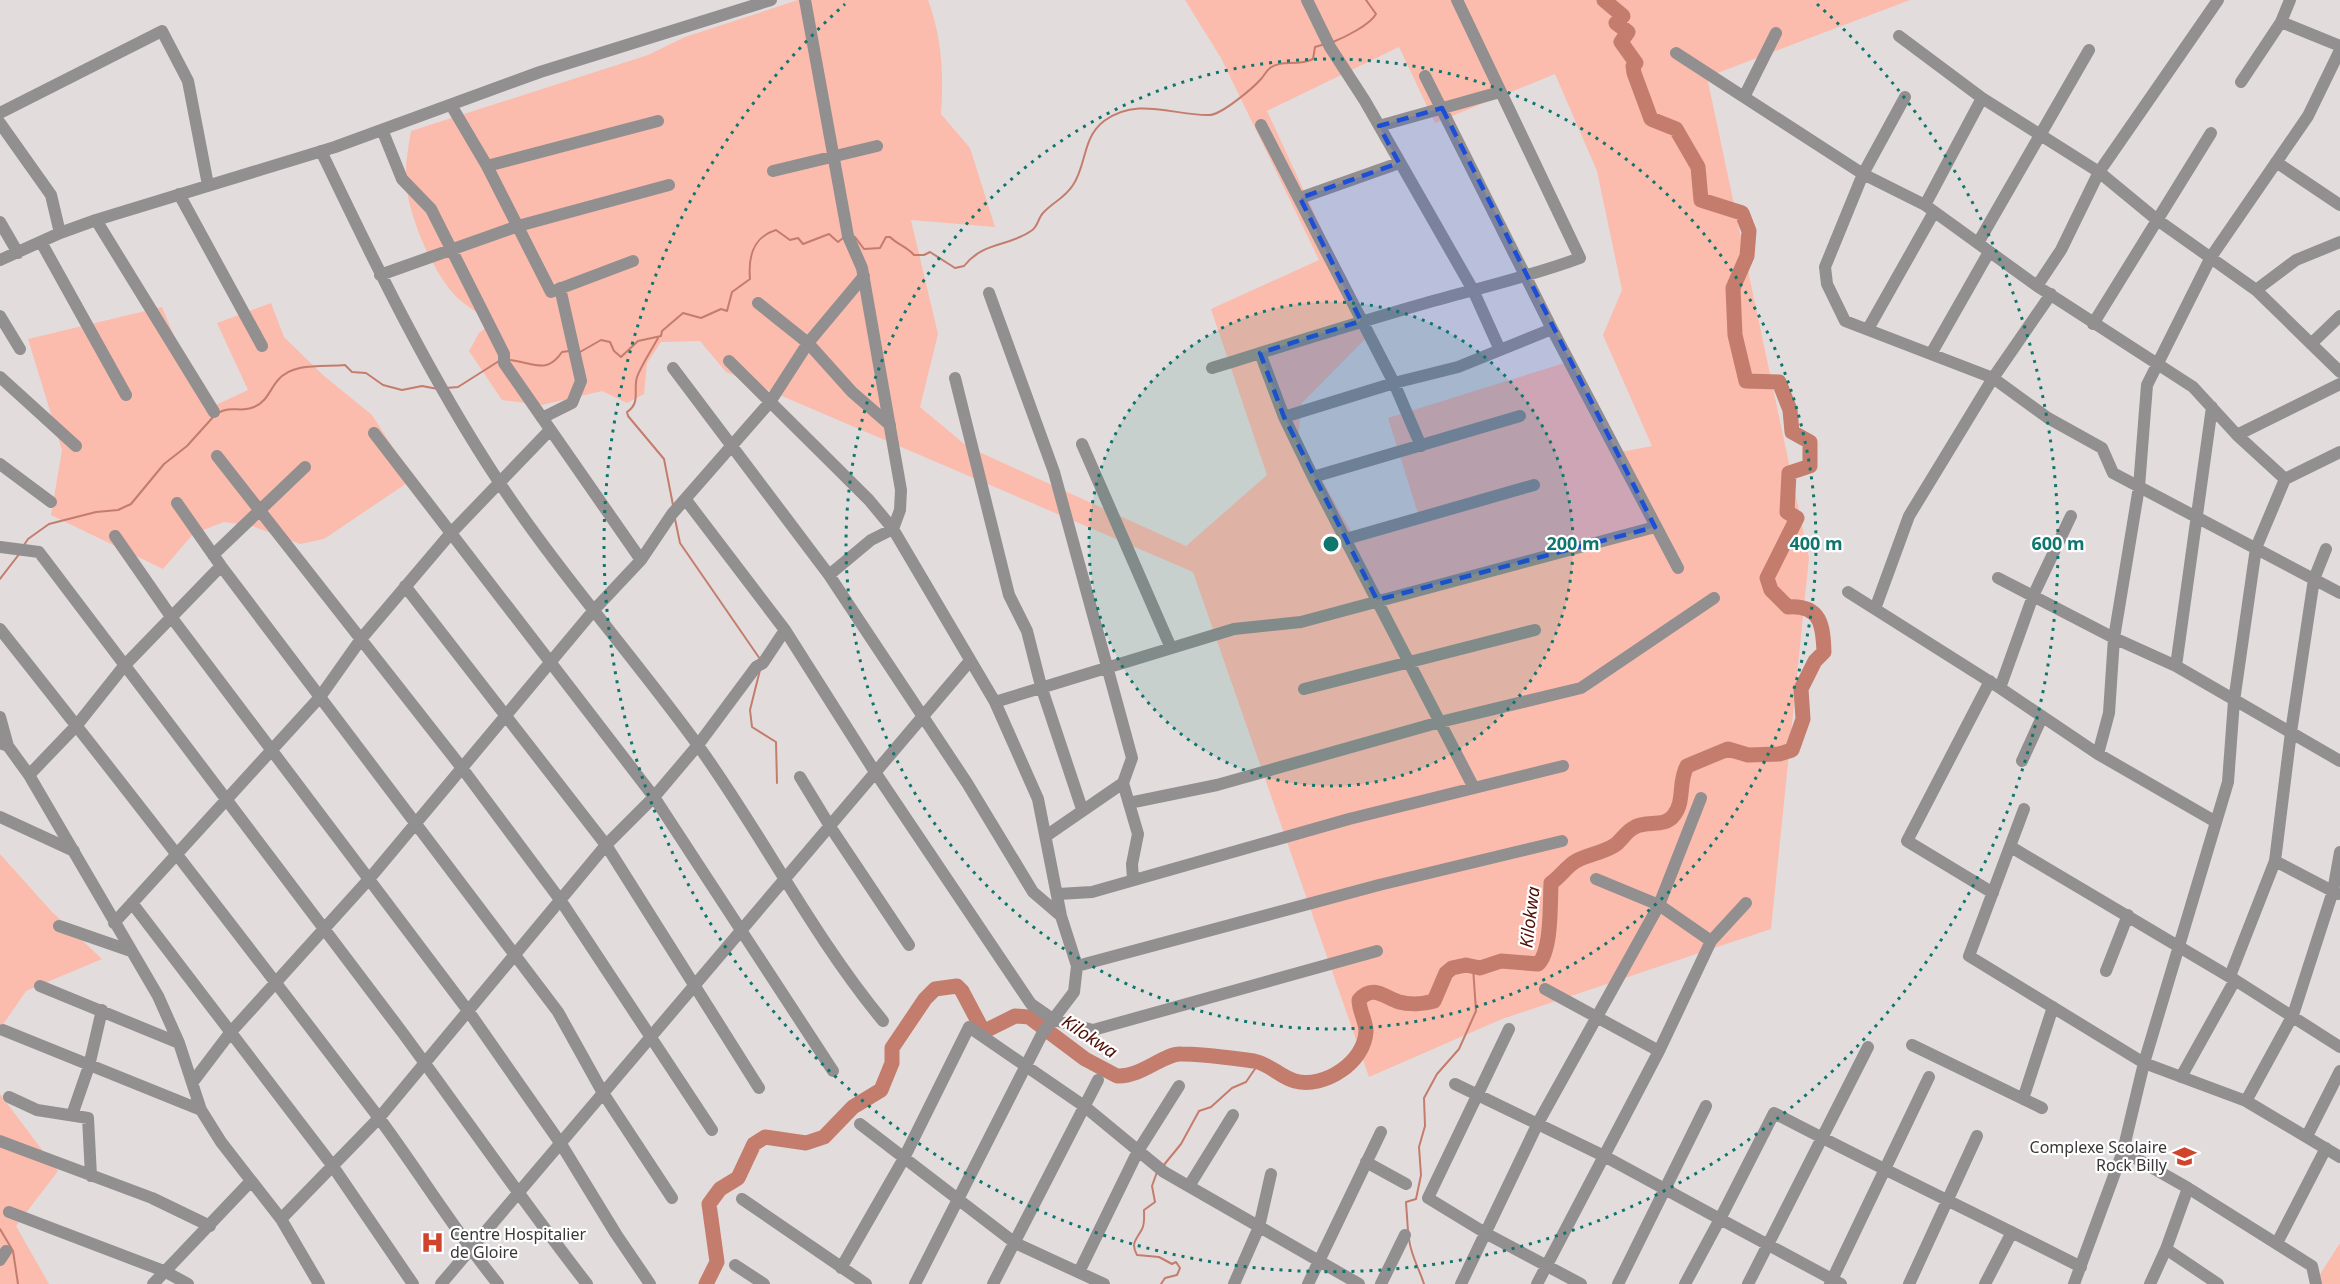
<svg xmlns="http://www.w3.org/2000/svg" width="2340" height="1284" font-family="'Noto Sans',sans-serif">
<rect width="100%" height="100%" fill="#e2dddc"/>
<!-- green -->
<path fill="#fbbbad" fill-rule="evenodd" d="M798 0H928C942 38 944 74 941 114L970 148 995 227 911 220 938 334 920 407 968 447 1186 546 1267 475 1211 309 1319 260 1221 58 1185 0H1910L1707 77 1809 558 1771 929 1502 1019 1369 1077 1193 572 726 372 700 341 661 342 647 363 644 394 627 403 602 391 542 405 502 400 469 351 479 333 493 322C478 313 463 305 452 292 430 266 404 207 406 172 406 158 409 144 411 131L648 55 685 37ZM1399 47 1435 123 1555 74 1597 171 1622 290 1603 335 1652 446 1621 452 1574 360 1388 418 1421 523 1356 540 1298 438 1302 403 1370 334 1267 111Z
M271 303 284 337 324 376 372 415 413 479 324 539 300 544 252 526 224 522 193 534 163 569 51 515 62 450 28 339 162 307 205 410 248 390 217 323Z
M0 854 52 912 102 959 26 991 0 1029Z
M0 1094 58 1171 16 1226 49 1284H0Z
M2340 1243V1284H2314Z"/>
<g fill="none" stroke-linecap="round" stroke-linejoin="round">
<!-- stream -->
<path stroke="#c47c6d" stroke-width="2" d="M1333 42C1345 37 1370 25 1376 14L1366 0
M855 237 864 249 880 248 886 237H890C898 245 906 246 914 255H924L930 252 955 268 964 266C984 241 1008 247 1031 231 1038 227 1038 218 1043 213 1053 202 1065 198 1073 185 1087 164 1082 138 1104 121 1138 96 1173 116 1210 115 1222 114 1252 89 1261 79 1264 76 1266 71 1270 68 1282 59 1297 67 1313 59L1315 47 1325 44
M658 338C651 351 642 364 637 377 633 390 641 403 627 412L628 416 664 459 673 505
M580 352 601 340 610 342 614 351 621 357 638 341 661 336 662 331 683 313 701 318 721 309 727 311 732 292 750 279C748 256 753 237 776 230L790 240 798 238 803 244 829 234 838 242 843 238
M507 360C532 361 546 376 562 352L569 351
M446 388 458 387 499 361
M218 413C231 405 241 413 254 407 267 402 270 389 278 380 293 362 324 367 345 365L352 372 366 373 383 385 402 390 422 386 438 389
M675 519 680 543 760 659
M24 545 28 539 49 524 96 512 118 510 131 504 164 464 187 446 214 416
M0 579 20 553
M760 670 750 710 752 727 776 742 777 783
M1163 1166 1181 1144 1199 1111 1211 1107 1232 1088 1246 1082 1259 1063
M1157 1172 1152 1186 1155 1202 1144 1210C1144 1215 1145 1224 1142 1229 1137 1239 1130 1243 1137 1255L1159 1257 1172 1264 1176 1262 1180 1268 1177 1275 1165 1278 1161 1284
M0 1229 13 1251 18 1284
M1408 1231 1406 1202 1416 1199 1421 1175 1419 1147 1425 1126 1424 1098 1437 1074 1459 1049 1476 1011 1473 967
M1409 1239C1411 1256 1419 1268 1424 1284"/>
<!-- river -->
<path stroke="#c47c6d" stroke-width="15" d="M706 1284 717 1262 709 1204 720 1189 738 1178 754 1144 765 1137 806 1143 824 1137 853 1107 881 1090 892 1063V1048L925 999 935 989 957 986 962 991 982 1029H989L1015 1016 1029 1017 1085 1059 1117 1076C1142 1077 1164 1053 1181 1054 1205 1054 1230 1058 1254 1061 1270 1064 1280 1077 1295 1081 1324 1089 1365 1062 1366 1031 1366 1021 1359 1011 1359 1000 1373 984 1384 997 1399 1002 1410 1005 1424 1004 1434 1001L1446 973 1452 968 1466 965 1480 968 1501 961 1538 964C1552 951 1550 902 1551 883 1560 877 1567 866 1576 861 1586 855 1603 853 1615 845 1622 840 1626 831 1635 827 1647 820 1665 828 1674 815 1685 801 1678 782 1687 766L1728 749 1748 755 1779 754 1792 750 1803 719 1801 689 1815 661 1824 652C1823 625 1821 605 1788 607L1771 590 1767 578 1797 518 1787 512 1789 473 1810 466V442L1792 432 1790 410 1779 382 1746 381 1735 335 1733 288 1747 256 1749 231 1742 213 1701 200 1698 167 1676 129 1651 119 1634 73 1633 66 1636 63 1621 42 1628 32 1616 23 1623 16 1604 0"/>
<!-- minor -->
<path stroke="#918f8f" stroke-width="12" d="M805 0 848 236 862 268 901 490 900 510 893 529 871 540 829 575
M1307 0 1330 47 1365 101 1473 290 1500 350
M2281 22 2340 46
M1899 36 1982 98 2099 172 2156 219 2256 290 2340 372
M1676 53 1863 174 1925 205 2037 286 2193 387 2237 435 2285 479
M1425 76 1552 329 1678 568
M2241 82 2281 22 2290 0
M1744 97 1776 33
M1905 97 1863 174 1825 267 1827 284 1845 321 1993 378 2048 418 2102 448 2113 473 2340 593
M451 105 487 166 551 292 633 261
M0 113 162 31 188 81 208 185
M0 123 51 195 60 233
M1261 125 1394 383 1421 446
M1379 126 1500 92
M383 132 402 179 431 209 504 354V363L641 560
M321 151C375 264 429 376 499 482 559 573 633 656 697 744 762 834 812 935 883 1021
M2276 162 2340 205
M487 166 658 121
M773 171 877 146
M179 194 262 346
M1300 198 1399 163
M1925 205 1982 98
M96 220 214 412
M0 222 18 253
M41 242 126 395
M1978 243 2089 50
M0 260 60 233 96 220 335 147 540 72 771 0
M380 275 518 226 669 185
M2037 286 2061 250 2099 172 2218 0
M2256 290 2296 260 2340 242
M989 293 1054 472 1132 758 1123 783 1138 834 1132 864 1133 879
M758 303 808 343 852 392 890 425
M0 316 20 349
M2093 324 2211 133
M1868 329 1934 212
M2311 344 2340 316
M1260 353 1284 417 1313 477 1474 788
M1931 354 1989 252
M729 361 869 500 893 529 995 702 1038 799 1061 916 1077 966 1074 992 1042 1034 915 1284
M673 368 829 575 967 783 1033 892 1061 916
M1212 368C1283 346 1355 323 1426 303 1479 288 1529 277 1580 258L1457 0
M0 377 76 446
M955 378 1009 595 1027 631 1041 686 1082 809
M1284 417 1394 383 1458 367 1552 329
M542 418 572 403 581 381 560 288
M374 433 654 797 833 1071
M2237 435 2340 384
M1082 444 1171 648
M217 456 462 768 561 901 712 1130
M0 464 51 502
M1313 477 1520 416
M686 500 785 630 875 772 1031 1004 1054 1020 1093 1030 1377 951
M177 503 221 566 558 1012 603 1093 672 1198
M115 536 172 618 469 1012 561 1144 616 1234 650 1284
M1346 539 1534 485
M0 547 39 552C160 712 282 872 402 1032 464 1116 523 1202 587 1284
M213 555 305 467
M1998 578 2114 638 2176 666 2340 761
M405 586 606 845 759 1088
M1848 592 2000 688 2098 754 2216 822
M1875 609 1909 516 1993 378 2051 294
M0 629C127 789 252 951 376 1114 418 1170 454 1230 498 1284
M2176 666 2212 407
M1990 681 1907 841 1993 893
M2000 688 2033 596 2071 516
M1304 689 1535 630
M995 702 1234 629 1301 622 1655 527
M0 717 8 746
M0 743 8 746 29 775 158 996 179 1043 201 1110 221 1142 281 1219 319 1284
M2098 754 2109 713 2114 638 2139 487 2147 385 2211 257 2308 116 2340 50
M2022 761 2042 717
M29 775 77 725 124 666 221 566
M800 777 831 828 909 945
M1129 803 1217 785 1440 722 1581 688 1714 598
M2024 809 1969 956 2144 1063 2246 1101 2340 1157
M0 817 74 851
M1046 836 1123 783
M2011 847 2235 980 2340 1047
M2275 861 2338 894
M1596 879 1659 905 1711 941
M1058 894 1092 892 1349 819 1563 766
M132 903 332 1165 413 1284
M114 923 320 697 361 639 451 533 550 430
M59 926 131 951
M1077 966 1379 885 1562 841
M2106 971 2128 915
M2230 976 2275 861 2291 732 2314 579 2326 549
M40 986 179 1043
M1545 989 1659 1051
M1509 1029 1428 1198 1487 1234 1581 1284
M3 1030 201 1110
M1912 1045 2042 1108
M2181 1077 2235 980
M192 1083 230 1033 370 878 594 610 641 560 672 514 770 402 808 343 864 276
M1455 1084 1604 1156 1720 1219 1774 1113C1875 1166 1979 1215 2081 1267
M9 1097 37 1110 88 1118 91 1176
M2023 1099 2053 1007
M2246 1101 2293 1015 2333 891 2340 852
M72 1115 89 1066 102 1010
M860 1124 1015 1243 1104 1284
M2307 1136 2340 1071
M0 1141 152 1198 210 1226
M2123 1151 2188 1188 2312 1266 2316 1284
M1366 1162 1406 1184
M1189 1186 1233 1115
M742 1199 866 1284
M9 1212 164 1271 188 1284
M281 1219 379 1118 606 845 654 797 698 745 756 667 763 663 785 630
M2277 1243 2326 1148
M2166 1249 2218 1284
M0 1260 6 1251
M735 1265 764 1284
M841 1268 903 1160 969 1027 1084 1106 1164 1172 1359 1284
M1079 1272 1138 1151 1179 1086
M153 1284 251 1181
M441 1284 969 662
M993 1284 1098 1080
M1234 1284 1259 1227 1271 1174
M1308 1284 1381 1132
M1381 1284 1405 1235
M1461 1284 1538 1123 1659 905 1701 798
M1537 1284 1659 1051 1711 941 1746 903
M1618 1284 1706 1106
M1685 1284 1720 1219 1841 1284
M1748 1284 1868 1047
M1830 1284 1929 1077
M1909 1284 1977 1136
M1985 1284 2012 1232
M2074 1284 2123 1151 2144 1063 2228 782 2234 701 2256 548 2285 479 2340 452
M2150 1284 2166 1249 2188 1188"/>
</g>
<!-- marked area -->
<path fill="#1d4ed8" fill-opacity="0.2" stroke="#1d4ed8" stroke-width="4.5" stroke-dasharray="12 8" stroke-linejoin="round" d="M1442 108 1655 527 1377 600 1284 417 1260 353 1361 321 1300 198 1399 163 1379 126Z"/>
<!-- distance rings -->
<circle cx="1331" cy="544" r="242" fill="#0f766e" fill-opacity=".12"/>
<g fill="none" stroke="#0f766e" stroke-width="3" stroke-dasharray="3 6">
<circle cx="1331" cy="544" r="242"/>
<circle cx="1331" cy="544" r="485"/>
<path d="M1817 4A727 727 0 1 1 845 4"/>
</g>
<!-- icons -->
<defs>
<symbol id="school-bare" viewBox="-9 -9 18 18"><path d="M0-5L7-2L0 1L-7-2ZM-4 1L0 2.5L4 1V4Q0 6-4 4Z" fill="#d0442c" stroke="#fff" stroke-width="2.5" paint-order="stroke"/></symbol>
<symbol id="hospital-bare" viewBox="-9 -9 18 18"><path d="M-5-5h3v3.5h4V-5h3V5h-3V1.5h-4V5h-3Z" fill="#d0442c" stroke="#fff" stroke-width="2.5" paint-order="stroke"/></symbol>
</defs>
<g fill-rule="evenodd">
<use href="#school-bare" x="2168" y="1140" width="33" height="33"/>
<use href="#hospital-bare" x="416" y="1226" width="33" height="33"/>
</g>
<g text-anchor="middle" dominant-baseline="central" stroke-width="4.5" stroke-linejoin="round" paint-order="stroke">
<!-- poi labels -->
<g font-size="16" fill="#393737" stroke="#fff" text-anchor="end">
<text x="2167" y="1147">Complexe Scolaire<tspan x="2167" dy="18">Rock Billy</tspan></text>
<text x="450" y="1234" text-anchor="start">Centre Hospitalier<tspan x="450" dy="18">de Gloire</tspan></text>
</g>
<!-- water labels -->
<g font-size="18" font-style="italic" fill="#500e04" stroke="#fff">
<text transform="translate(1529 917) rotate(-83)">Kilokwa</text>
<text transform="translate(1090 1036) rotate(34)">Kilokwa</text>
</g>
</g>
<circle cx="1331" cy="544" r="9" fill="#0f766e" stroke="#fff" stroke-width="3"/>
<g font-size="18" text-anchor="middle" font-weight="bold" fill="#0f766e" stroke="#fff" stroke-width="4.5" stroke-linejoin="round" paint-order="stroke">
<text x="1573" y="550">200 m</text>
<text x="1816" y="550">400 m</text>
<text x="2058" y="550">600 m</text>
</g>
</svg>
